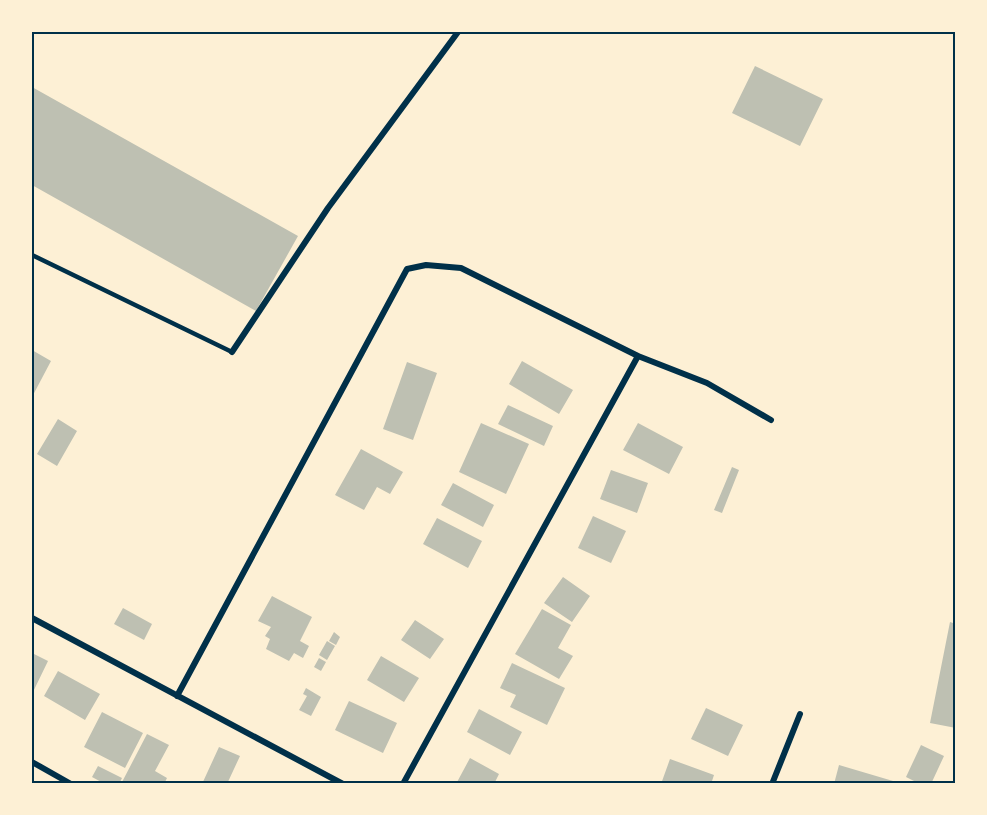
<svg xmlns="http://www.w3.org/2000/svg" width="987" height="815" font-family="'Source Sans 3',sans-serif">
<rect width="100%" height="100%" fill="#fdf0d5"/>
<!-- building -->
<path fill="#bec0b2" d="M755 66 823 99 800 146 732 113Z
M32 87 298 236 256 311 32 185Z
M32 350 51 361 32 397Z
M522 361 573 390 559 414 509 384Z
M407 362 437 373 413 440 383 429Z
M508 405 553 426 544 446 498 424Z
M58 419 77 431 57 466 37 454Z
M481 423 529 444 506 494 459 472Z
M638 423 683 447 669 474 623 450Z
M361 449 403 472 390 494 377 487 364 510 335 495Z
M732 467 739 470 722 513 714 510Z
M611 470 648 483 637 513 600 499Z
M453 483 494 505 483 527 441 505Z
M593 516 626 531 611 563 578 548Z
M437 518 482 541 468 568 423 544Z
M563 577 590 596 572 622 544 603Z
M272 596 312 617 300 641 309 646 303 658 294 653 289 661 266 649 270 639 265 636 271 627 258 621Z
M123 608 152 624 144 640 114 624Z
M542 609 571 625 558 648 573 656 559 679 515 654Z
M415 620 444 639 430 659 401 640Z
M950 622 956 624V728L930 723Z
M334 632 340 637 336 645 329 641Z
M327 641 335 646 327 660 319 655Z
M32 653 48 661 32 694Z
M381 656 419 678 404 702 367 680Z
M319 658 326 662 321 671 314 667Z
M512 663 565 688 547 725 510 707 516 695 500 688Z
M58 671 100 694 85 720 44 696Z
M306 688 321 697 311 716 299 710 307 696 303 694Z
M349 701 397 723 383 753 335 730Z
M706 708 743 725 728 756 691 739Z
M479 709 522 732 510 755 467 732Z
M102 712 143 733 125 768 84 747Z
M147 734 169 745 155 771 167 778 164 784H121Z
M921 745 944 756 931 784H920L906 777Z
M219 747 240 756 227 784H202Z
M470 758 499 774 494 784H456Z
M670 759 714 775 711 784H661Z
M839 765 893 781 892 784H834Z
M98 766 122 778 119 784H105L92 777Z"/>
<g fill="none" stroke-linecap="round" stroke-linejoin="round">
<!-- service -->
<path stroke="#003049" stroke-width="4.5" d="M32 255 232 352"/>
<!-- minor -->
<path stroke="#003049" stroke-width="6" d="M232 352 328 208 458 32
M32 618 343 784
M177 696 407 269 426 265 461 268 638 356 707 383 771 420
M32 762 71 784
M403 784 638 356
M772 784 800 714"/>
</g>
<!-- border -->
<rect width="987" height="815" fill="none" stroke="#fdf0d5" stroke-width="66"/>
<rect x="33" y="33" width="921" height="749" fill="none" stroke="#003049" stroke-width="2"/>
</svg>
